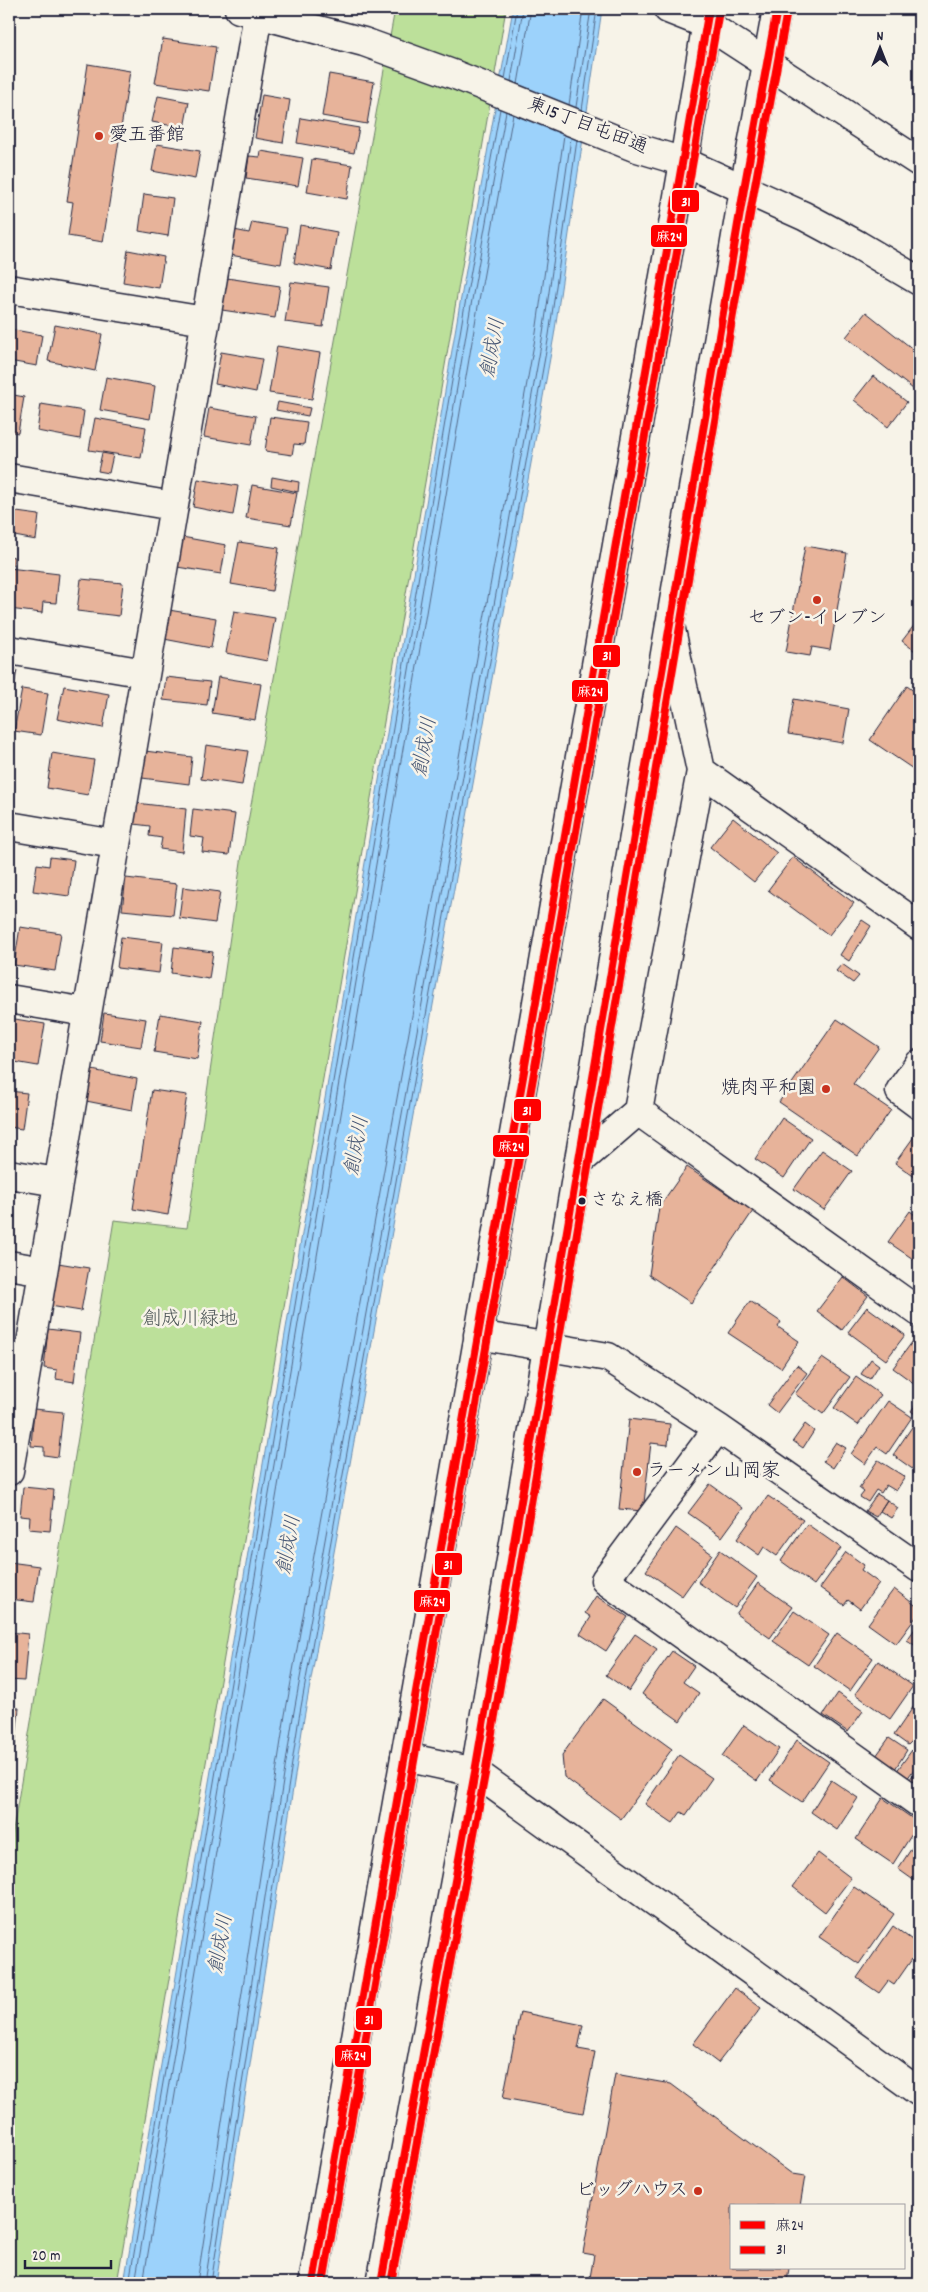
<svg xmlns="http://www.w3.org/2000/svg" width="928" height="2292" font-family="Dekko,'Klee One',sans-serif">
<rect width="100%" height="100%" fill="#f7f3e8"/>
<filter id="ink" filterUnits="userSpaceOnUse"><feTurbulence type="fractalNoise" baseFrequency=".02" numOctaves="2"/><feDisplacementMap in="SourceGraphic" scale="10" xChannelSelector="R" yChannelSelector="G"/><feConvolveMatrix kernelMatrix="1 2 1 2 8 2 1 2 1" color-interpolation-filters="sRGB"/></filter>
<g filter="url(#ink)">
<!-- green -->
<path fill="#bce09a" stroke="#6f816a" d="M395 9H506L117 2283H9V1855L114 1220 187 1228 242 855Z"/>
<!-- water -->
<path fill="#9cd2fb" stroke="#6b8cae" d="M513 9H602L554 336 304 1718 216 2283H124L459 309Z"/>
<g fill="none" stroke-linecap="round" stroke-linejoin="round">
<!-- shore -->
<path stroke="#536888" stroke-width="1" d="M505 79 517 9
M511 81 523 9
M518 84 531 9
M569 105 583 9
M576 107 591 9
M582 110 597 9
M129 2283 464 310 500 109
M135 2283 470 311 506 111
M143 2283 477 312 513 114
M197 2283 285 1715 536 333 564 135
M205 2283 293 1717 543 334 571 138
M211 2283 299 1718 549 335 577 140"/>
</g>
<!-- building -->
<path fill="#e7b39a" stroke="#22223b" d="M903 9H919V20Z
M163 39 216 47 209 91 155 83Z
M88 64 130 71 103 242 68 236 73 202 67 201Z
M329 74 374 82 367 124 322 116Z
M262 95 290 100 283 143 255 138Z
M158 96 189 102 184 128 152 122Z
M301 118 359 128 354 153 297 143Z
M157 144 200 151 195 179 152 171Z
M261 151 303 158 298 186 246 178 249 156 260 157Z
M312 159 352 165 347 199 307 192Z
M144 194 173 198 168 236 139 231Z
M252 222 287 228 281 264 230 255 234 230 249 233Z
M300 225 337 232 331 270 294 263Z
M128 250 164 257 159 288 123 282Z
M227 278 280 286 275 318 222 310Z
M291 282 329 287 323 327 285 322Z
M866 312 919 354V380L913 389 846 337Z
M55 325 102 334 95 371 48 361Z
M9 329 42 335 37 366 9 361Z
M277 346 320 353 312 399 269 393Z
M221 352 262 359 256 392 215 384Z
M873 376 907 402 888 427 854 400Z
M106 377 155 386 150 419 100 410Z
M9 394 24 397 18 433 9 431Z
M278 402 310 408 308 416 276 410Z
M41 404 84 411 80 439 37 431Z
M209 408 256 416 251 445 204 437Z
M270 417 307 422 304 445 294 444 292 455 265 451Z
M95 418 146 427 141 458 89 450Z
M102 453 113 455 109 473 98 471Z
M272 477 299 482 298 492 271 486Z
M198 479 238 486 233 515 193 507Z
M252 485 297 493 291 525 246 518Z
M9 511 39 515 36 540 9 535Z
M182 537 226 545 221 574 177 567Z
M239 542 279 548 272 591 231 584Z
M805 546 847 553 830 650 812 647 810 656 786 652Z
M9 556 14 557 13 566 9 565Z
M9 568 59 574 56 603 43 602 42 613 9 609Z
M81 579 123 583 119 616 77 611Z
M169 610 216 618 211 648 164 639Z
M234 611 275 618 267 661 226 653Z
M919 619V654L902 641Z
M9 669 17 670 13 691H9Z
M166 677 210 682 207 705 163 700Z
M218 677 261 684 255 720 212 713Z
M64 686 109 694 103 728 57 719Z
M907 686 919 695V773L870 740Z
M22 689 48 693 41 735 14 731Z
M794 699 849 709 843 743 788 734Z
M206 745 248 751 242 785 201 779Z
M145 751 192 757 189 784 142 778Z
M52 753 94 760 88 795 47 788Z
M136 803 186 809 182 852 160 849 162 838 149 836 150 826 134 824Z
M193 809 235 814 229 855 202 852 204 838 190 836Z
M733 818 777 853 754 882 710 847Z
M9 850H14L9 891Z
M50 857 74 860 69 896 33 891 37 864 49 866Z
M793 857 854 903 829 935 768 890Z
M126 878 177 884 173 915 122 910Z
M183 887 220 892 215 923 179 918Z
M862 920 871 926 849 961 840 955Z
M9 922H14L9 958Z
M20 927 61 933 55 971 14 965Z
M121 937 163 942 159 973 117 968Z
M174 947 213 952 209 979 171 973Z
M842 964 859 976 853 983 836 971Z
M104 1013 146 1019 141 1047 100 1041Z
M160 1014 203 1021 197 1059 154 1052Z
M9 1018 45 1024 38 1066 9 1061Z
M837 1019 879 1047 853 1084 891 1110 858 1156 779 1102Z
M87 1069 137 1079 132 1110 81 1100Z
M152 1090 187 1095 168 1215 133 1209Z
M9 1091 27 1093 22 1129 9 1127Z
M782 1118 811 1138 784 1178 755 1159Z
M918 1131 919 1132V1180L895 1163Z
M822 1150 852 1171 824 1210 794 1189Z
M687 1167 753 1211 691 1303 649 1275 659 1207Z
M910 1211 919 1218V1263L888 1242Z
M58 1263 89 1268 81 1311 50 1306Z
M843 1277 868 1296 842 1330 817 1311Z
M750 1301 781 1322 778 1327 799 1341 781 1368 728 1333Z
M867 1307 905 1335 886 1360 848 1332Z
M48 1329 80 1333 74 1382 56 1379 57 1370 44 1368Z
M918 1334 919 1335V1387L893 1368Z
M822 1358 850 1377 823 1414 795 1394Z
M871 1359 879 1365 870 1379 861 1374Z
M797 1365 807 1373 777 1413 767 1405Z
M856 1377 881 1395 858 1425 834 1408Z
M919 1400V1417L911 1411Z
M888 1401 912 1417 887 1454 877 1447 865 1464 851 1454Z
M34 1409 63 1412 58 1457 44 1455V1447L31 1446Z
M629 1419 670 1424 668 1445 651 1443 643 1511 619 1509Z
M916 1421 919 1423 918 1473 893 1455Z
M805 1424 814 1431 803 1448 793 1441Z
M836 1442 846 1448 833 1468 823 1461Z
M878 1460 905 1477 896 1491 886 1485 881 1493 876 1490 868 1502 860 1497 864 1492 859 1488Z
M710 1484 743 1508 722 1537 688 1513Z
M23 1487 54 1490 50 1531 29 1529 30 1517 20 1516Z
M877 1494 887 1500 876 1517 865 1511Z
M768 1496 803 1520 777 1556 764 1547 759 1555 737 1539Z
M887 1500 898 1508 891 1518 880 1511Z
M807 1524 841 1548 814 1585 781 1561Z
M676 1528 712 1554 682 1596 646 1571Z
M720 1550 757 1577 735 1608 698 1582Z
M846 1552 864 1565 861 1570 879 1583 860 1609 848 1600 844 1605 820 1588Z
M9 1562 39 1566 34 1602 9 1599Z
M758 1583 792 1607 770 1638 736 1614Z
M894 1589 919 1608V1613L896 1644 868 1624Z
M596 1596 628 1617 606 1651 580 1634 591 1617 585 1613Z
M794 1611 829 1635 808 1665 773 1641Z
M919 1623V1648L907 1640Z
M9 1632 28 1634 24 1681 9 1680Z
M837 1633 873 1658 850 1691 814 1666Z
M635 1634 657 1649 629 1691 606 1675Z
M672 1651 694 1666 683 1682 699 1693 680 1721 642 1694Z
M878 1661 913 1686 890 1719 855 1694Z
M838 1693 863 1711 848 1732 823 1715Z
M603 1699 672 1749 621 1819 564 1777 562 1755Z
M918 1700 919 1701V1747L912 1741 908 1745 894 1735Z
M9 1707 19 1708 15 1748 9 1747Z
M744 1725 779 1749 757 1781 722 1756Z
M889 1738 907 1750 895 1769 876 1756Z
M797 1740 829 1762 802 1802 770 1780Z
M912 1750 919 1755V1762L907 1779 896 1772Z
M679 1755 712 1778 686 1815 681 1812 673 1823 645 1804Z
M919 1766V1786L910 1779Z
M831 1780 858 1798 837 1830 811 1812Z
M883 1798 919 1823 893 1864 856 1839Z
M919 1837V1884L898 1869Z
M818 1853 851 1878 825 1912 793 1887Z
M854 1887 894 1914 859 1964 819 1937Z
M893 1926 919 1945V1949L894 1985 888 1981 879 1993 857 1978Z
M735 1988 761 2008 718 2063 693 2044Z
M520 2012 583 2025 578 2049 595 2052 583 2113 503 2098Z
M615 2074 671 2084 792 2174 805 2176 800 2206H732V2268H789L787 2283H589L594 2255 583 2253Z"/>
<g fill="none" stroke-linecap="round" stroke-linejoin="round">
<defs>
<path id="minor" d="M239 9 364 42 458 76 634 147 684 162 804 216 858 245 919 281
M668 9 706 24 919 162
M9 289 205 321
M9 478 173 506
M9 650 145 673
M701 771 919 926
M9 826 114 844
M9 999 86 1012
M919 1064 900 1091 919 1105
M638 1111 919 1312
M579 1162 638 1111 701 771 670 625
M9 1174 57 1182
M9 1265 43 1271
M478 1335 608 1357 718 1428 919 1568
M718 1428 605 1580 919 1803
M9 1471 258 14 261 9
M405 1757 475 1772 919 2092"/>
<path id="highway" d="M313 2283 684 162 709 9
M381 2283 475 1772 744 189 777 9"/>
</defs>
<!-- minor casing -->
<use href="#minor" stroke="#22223b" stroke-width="31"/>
<!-- highway casing -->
<use href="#highway" stroke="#22223b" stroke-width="31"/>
<!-- minor -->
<use href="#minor" stroke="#f7f3e8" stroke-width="28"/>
<!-- highway -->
<use href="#highway" stroke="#f7f3e8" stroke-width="28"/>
<defs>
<path id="bus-1" d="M313 2283 709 9
M381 2283 475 1772 744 189 777 9"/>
<path id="bus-2" d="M323 2283 719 11
M391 2283 485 1774 754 191 787 11"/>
</defs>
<!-- bus-1 casing -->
<use href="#bus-1" stroke="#f7f3e8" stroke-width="11"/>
<!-- bus-2 casing -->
<use href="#bus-2" stroke="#f7f3e8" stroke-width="11"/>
<!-- bus-1 -->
<use href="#bus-1" stroke="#f00" stroke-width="8"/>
<!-- bus-2 -->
<use href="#bus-2" stroke="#f00" stroke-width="8"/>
</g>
</g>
<!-- markers -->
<g fill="#c8321e" stroke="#f7f3e8" stroke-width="2">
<circle cx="99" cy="136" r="5"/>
<circle cx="817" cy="600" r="5"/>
<circle cx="826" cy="1089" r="5"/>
<circle cx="637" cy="1472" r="5"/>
<circle cx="698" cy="2191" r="5"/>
</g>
<circle fill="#22223b" stroke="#f7f3e8" stroke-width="2" cx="582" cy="1201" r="4.5"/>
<g text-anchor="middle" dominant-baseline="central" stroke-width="5" stroke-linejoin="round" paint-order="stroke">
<!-- bus labels -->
<g font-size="18" fill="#22223b" stroke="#f7f3e8" text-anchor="start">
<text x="591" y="1201">さなえ橋</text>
</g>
<!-- street labels -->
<g font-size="19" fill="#22223b" stroke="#f7f3e8">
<text transform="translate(587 127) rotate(21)">東15丁目屯田通</text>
</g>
<!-- poi labels -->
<g font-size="19" fill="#22223b" stroke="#f7f3e8" text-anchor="start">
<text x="109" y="136">愛五番館</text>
<text x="817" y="619" text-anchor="middle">セブン-イレブン</text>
<text x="816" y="1089" text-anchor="end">焼肉平和園</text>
<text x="647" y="1472">ラーメン山岡家</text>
<text x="688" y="2191" text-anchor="end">ビッグハウス</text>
</g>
<!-- park labels -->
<g font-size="19" fill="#485253" stroke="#f7f3e8">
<text x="190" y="1320">創成川緑地</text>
</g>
<!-- water labels -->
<g font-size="20" font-style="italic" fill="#475775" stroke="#f7f3e8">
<text transform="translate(494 348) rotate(-80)">創成川</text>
<text transform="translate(426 747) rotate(-80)">創成川</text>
<text transform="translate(358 1146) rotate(-80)">創成川</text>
<text transform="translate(290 1545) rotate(-80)">創成川</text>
<text transform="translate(222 1944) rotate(-80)">創成川</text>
</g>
</g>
<g stroke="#f7f3e8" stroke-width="2">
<rect x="671" y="189" width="29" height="24" rx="5" fill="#f00"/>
<rect x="650" y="224" width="38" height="24" rx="5" fill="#f00"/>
<rect x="592" y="644" width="29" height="24" rx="5" fill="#f00"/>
<rect x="571" y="679" width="38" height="24" rx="5" fill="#f00"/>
<rect x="513" y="1098" width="29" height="24" rx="5" fill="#f00"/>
<rect x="492" y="1134" width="38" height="24" rx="5" fill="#f00"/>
<rect x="434" y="1552" width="29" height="24" rx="5" fill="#f00"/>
<rect x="413" y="1589" width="38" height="24" rx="5" fill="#f00"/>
<rect x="355" y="2007" width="28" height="24" rx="5" fill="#f00"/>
<rect x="334" y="2044" width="38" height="24" rx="5" fill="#f00"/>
</g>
<g font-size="14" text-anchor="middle" font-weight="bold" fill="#fff">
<text x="686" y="206">31</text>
<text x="669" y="241">麻24</text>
<text x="607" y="660">31</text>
<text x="590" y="696">麻24</text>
<text x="527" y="1115">31</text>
<text x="511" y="1151">麻24</text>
<text x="448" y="1569">31</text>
<text x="432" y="1606">麻24</text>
<text x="369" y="2024">31</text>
<text x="353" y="2060">麻24</text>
</g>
<!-- margin -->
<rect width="928" height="2292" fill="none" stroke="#f7f3e8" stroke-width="30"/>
<rect x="15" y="15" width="898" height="2262" fill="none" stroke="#22223b" stroke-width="2" filter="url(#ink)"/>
<!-- legend -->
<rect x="730" y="2204" width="175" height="65" fill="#f7f3e8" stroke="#a29fa3"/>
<rect x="740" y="2221" width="25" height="8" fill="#ff0000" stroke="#a29fa3"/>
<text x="776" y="2230" font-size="15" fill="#22223b">麻24</text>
<rect x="740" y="2246" width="25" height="8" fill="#ff0000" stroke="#a29fa3"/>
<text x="776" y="2254" font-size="15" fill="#22223b">31</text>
<!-- north arrow -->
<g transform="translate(880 48)" stroke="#f7f3e8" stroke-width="4" paint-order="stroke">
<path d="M0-4L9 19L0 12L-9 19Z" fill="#22223b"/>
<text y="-8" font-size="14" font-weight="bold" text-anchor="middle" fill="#22223b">N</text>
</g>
<!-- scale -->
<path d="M25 2260v8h86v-8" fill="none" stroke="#22223b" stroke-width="2.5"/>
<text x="32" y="2260" font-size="15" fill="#22223b" stroke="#f7f3e8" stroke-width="4" paint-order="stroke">20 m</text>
</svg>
